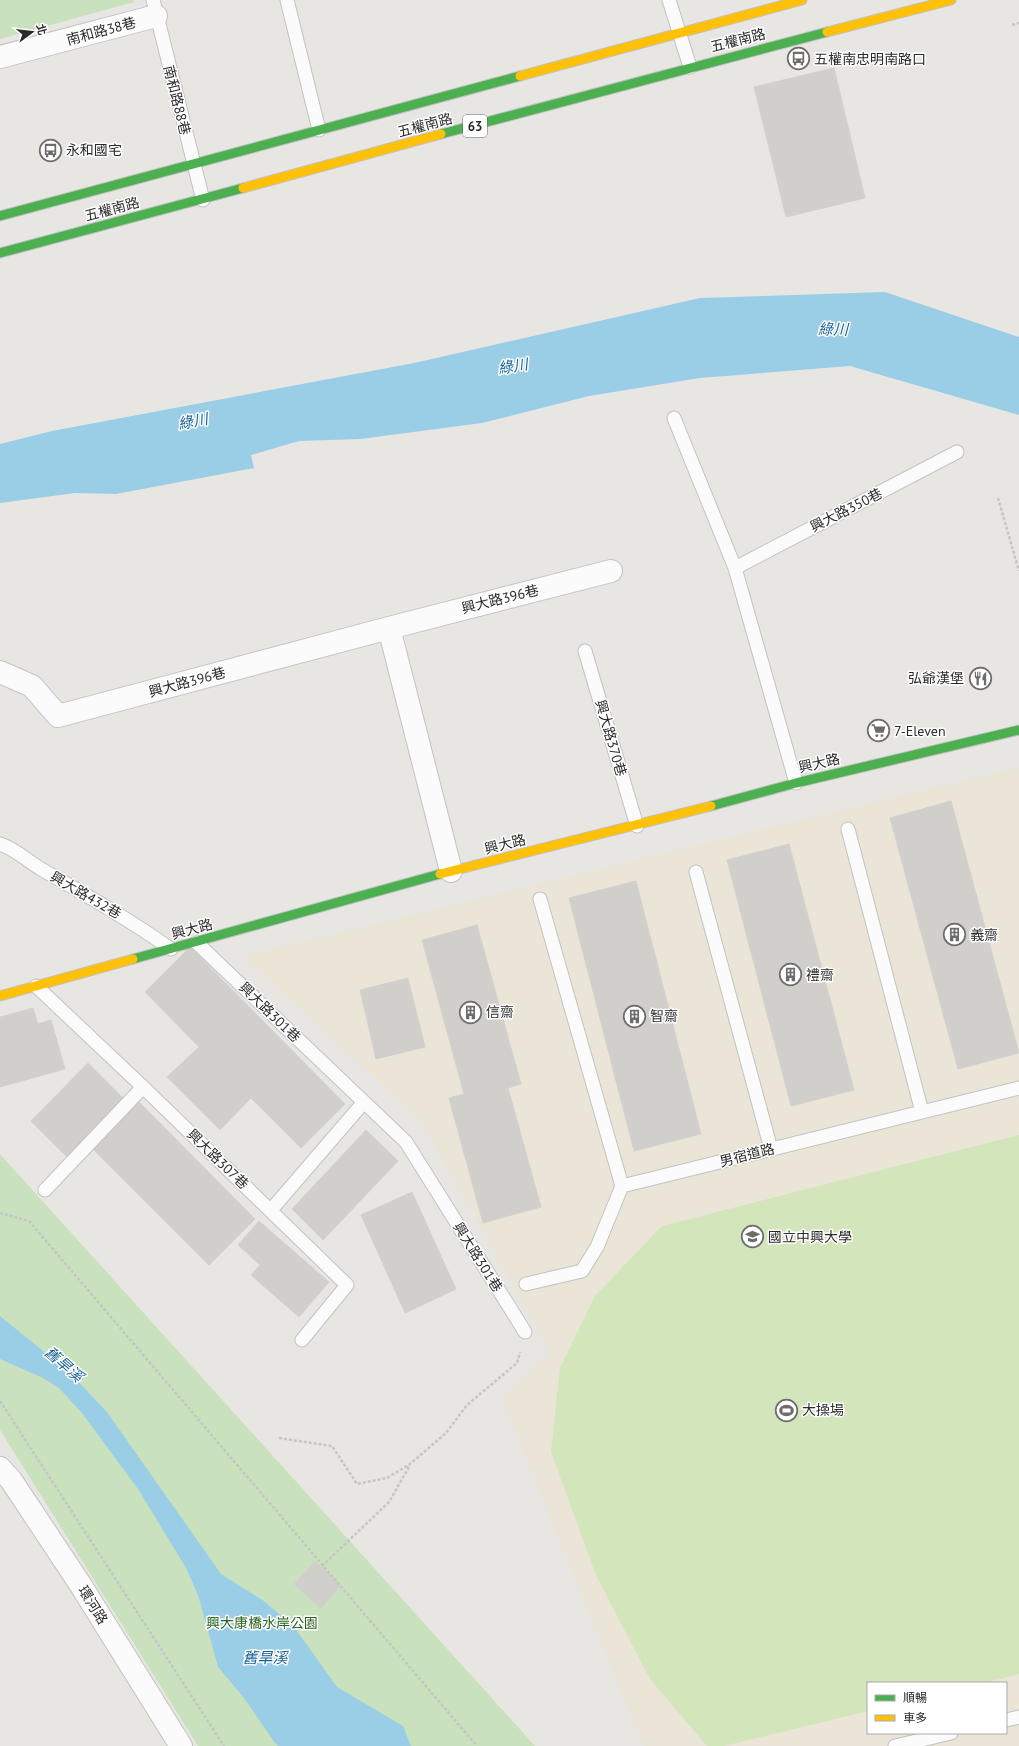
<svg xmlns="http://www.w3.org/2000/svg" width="1019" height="1746" font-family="'PT Sans','Noto Sans TC',sans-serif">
<rect width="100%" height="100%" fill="#e8e6e2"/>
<!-- education -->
<path fill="#eae5d7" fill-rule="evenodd" d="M1019 767V1746H643L502 1399 550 1353 421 1121 243 956ZM868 1683H1006V1733H868Z"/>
<!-- green -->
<path fill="#c9e2bd" d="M0 0H133L134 2 0 39Z
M0 1154 535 1746H198L0 1430Z"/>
<!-- pitch -->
<path fill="#d3e5ba" d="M1019 1135V1674L983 1683H868V1711L724 1746H707L650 1679 596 1575 551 1452 560 1368 595 1296 662 1226Z"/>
<!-- water -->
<path fill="#9acee6" d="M885 292 1019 337V415L850 366 700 378 589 396 482 423 360 439 299 441 251 455 254 468 116 494 75 493 0 503V444L52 431 414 363 700 298Z
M0 1316 70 1373 107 1412 221 1574 264 1601 295 1628 337 1687 403 1726 411 1746H278L275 1743 244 1698 218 1667 198 1595 186 1568 138 1489 82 1413 59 1388 43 1378 0 1359Z"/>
<!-- building -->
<path fill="#d1cfcc" stroke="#d3d1cd" d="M834 68 865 198 786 217 754 87Z
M951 801 1019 1053 958 1069 890 818Z
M789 844 854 1090 791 1106 727 860Z
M636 881 701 1134 634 1151 569 898Z
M477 925 521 1084 508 1088 541 1207 483 1223 449 1098 464 1094 422 940Z
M190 947 345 1104 301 1148 251 1098 220 1130 167 1077 199 1047 145 992Z
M408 978 425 1047 376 1059 360 990Z
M33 1008 38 1024 51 1020 65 1069 0 1087V1017Z
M88 1063 124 1099 67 1157 31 1121Z
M137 1100 255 1219 209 1265 91 1147Z
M366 1130 398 1161 323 1240 292 1209Z
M412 1192 456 1289 405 1313 361 1215Z
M259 1221 329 1282 299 1317 251 1275 260 1265 238 1245Z
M315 1561 341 1585 321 1609 294 1584Z"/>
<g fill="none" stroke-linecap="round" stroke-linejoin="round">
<defs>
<path id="lane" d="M153 0 203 200
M287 0 319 130
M669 0 690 67
M674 418 735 568
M585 651 637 826
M796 783 735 568 957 452
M848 829 922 1112
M0 844C16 849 27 861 41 869 86 895 130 920 171 949
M696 872 771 1149
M540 899 622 1186
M197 943 406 1142 525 1332
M36 986 143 1087 347 1285 302 1340
M45 1190 143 1087
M271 1210 364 1102
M526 1284 582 1271 597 1247 622 1186 1019 1088
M1006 1720 1019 1717
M895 1746 951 1733"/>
<path id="street" d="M0 57 156 16
M389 628 451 871
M0 672 32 686 58 716 389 628 611 571
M0 1468 11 1480 80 1584 181 1746"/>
<path id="fast" d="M441 134 827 32
M0 216 520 76
M0 253 243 188
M711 806 796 783 1019 730
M133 959 440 874"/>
<path id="slow" d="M827 32 951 0
M520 76 802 0
M243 188 441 134
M440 874 711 806
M0 996 133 959"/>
</defs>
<!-- lane casing -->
<use href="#lane" stroke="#c2c2c1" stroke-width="15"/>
<!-- street casing -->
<use href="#street" stroke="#c2c2c1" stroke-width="24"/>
<!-- fast casing -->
<use href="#fast" stroke="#c2c2c1" stroke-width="11"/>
<!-- slow casing -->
<use href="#slow" stroke="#c2c2c1" stroke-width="11"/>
<!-- path -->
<path stroke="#c5c5c4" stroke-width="2.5" stroke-dasharray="3 2" stroke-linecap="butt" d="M1012 25 1019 23
M998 498 1019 571
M0 1213 29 1221 477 1746
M0 1401 224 1746
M279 1438 332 1446 357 1484 387 1478 410 1464 446 1433 467 1405 517 1363 520 1352
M322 1566 389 1502 410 1465"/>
<!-- lane -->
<use href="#lane" stroke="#fcfbfb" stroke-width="13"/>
<!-- street -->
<use href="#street" stroke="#fcfbfb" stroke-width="22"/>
<!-- fast -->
<use href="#fast" stroke="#4caf50" stroke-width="9"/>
<!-- slow -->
<use href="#slow" stroke="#ffc107" stroke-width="9"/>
</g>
<!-- icons -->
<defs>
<symbol id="bus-ring" viewBox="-11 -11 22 22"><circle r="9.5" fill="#fff" stroke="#6d6c6b" stroke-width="1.5"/><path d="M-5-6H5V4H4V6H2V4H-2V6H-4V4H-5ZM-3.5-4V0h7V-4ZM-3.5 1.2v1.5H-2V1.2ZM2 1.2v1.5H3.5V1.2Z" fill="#6d6c6b"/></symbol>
<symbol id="restaurant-ring" viewBox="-11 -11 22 22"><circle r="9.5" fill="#fff" stroke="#6d6c6b" stroke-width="1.5"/><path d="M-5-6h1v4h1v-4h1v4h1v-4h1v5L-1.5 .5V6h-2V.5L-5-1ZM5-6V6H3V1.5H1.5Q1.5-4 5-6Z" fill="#6d6c6b"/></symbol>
<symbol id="supermarket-ring" viewBox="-11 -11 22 22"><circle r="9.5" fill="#fff" stroke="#6d6c6b" stroke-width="1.5"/><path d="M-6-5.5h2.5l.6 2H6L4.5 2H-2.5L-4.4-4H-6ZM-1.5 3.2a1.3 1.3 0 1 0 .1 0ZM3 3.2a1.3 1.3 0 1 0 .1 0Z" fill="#6d6c6b"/></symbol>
<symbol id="building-ring" viewBox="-11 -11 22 22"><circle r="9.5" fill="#fff" stroke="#6d6c6b" stroke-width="1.5"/><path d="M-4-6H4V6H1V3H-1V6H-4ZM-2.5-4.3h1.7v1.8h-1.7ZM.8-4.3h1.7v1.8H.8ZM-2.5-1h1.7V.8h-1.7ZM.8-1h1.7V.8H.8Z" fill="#6d6c6b"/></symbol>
<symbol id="university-ring" viewBox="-11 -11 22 22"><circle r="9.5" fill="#fff" stroke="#6d6c6b" stroke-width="1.5"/><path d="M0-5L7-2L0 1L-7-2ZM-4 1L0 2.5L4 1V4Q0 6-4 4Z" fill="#6d6c6b"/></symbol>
<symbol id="stadium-ring" viewBox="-11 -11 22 22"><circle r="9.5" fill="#fff" stroke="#6d6c6b" stroke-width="1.5"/><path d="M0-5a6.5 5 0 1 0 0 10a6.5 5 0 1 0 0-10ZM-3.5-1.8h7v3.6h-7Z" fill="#6d6c6b"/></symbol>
</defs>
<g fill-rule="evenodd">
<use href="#bus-ring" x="786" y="46" width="25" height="25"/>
<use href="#bus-ring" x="38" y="138" width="25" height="25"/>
<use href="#restaurant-ring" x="968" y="666" width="25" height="25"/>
<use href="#supermarket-ring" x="866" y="718" width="25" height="25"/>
<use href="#building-ring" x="942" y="922" width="25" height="25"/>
<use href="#building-ring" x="778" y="962" width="25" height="25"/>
<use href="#building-ring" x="458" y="1000" width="25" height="25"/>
<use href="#building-ring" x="622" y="1004" width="25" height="25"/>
<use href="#university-ring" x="740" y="1224" width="25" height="25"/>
<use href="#stadium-ring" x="774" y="1398" width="25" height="25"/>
</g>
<g text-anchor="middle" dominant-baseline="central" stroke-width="3" stroke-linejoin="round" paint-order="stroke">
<!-- shield labels -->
<rect fill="#fff" stroke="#6b6b6b" stroke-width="1" x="463" y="115" width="24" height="22" rx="3"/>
<g font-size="13" font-weight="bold" fill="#2b2b2b">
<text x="475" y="126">63</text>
</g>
<!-- street labels -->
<g font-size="14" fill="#2b2b2b" stroke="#fff">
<text transform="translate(101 31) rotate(-15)">南和路38巷</text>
<text transform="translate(738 40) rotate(-14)">五權南路</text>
<text transform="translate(177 100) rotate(76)">南和路88巷</text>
<text transform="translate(425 125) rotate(-15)">五權南路</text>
<text transform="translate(112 209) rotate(-15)">五權南路</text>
<text transform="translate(846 510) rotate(-27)">興大路350巷</text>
<text transform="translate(500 599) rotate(-14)">興大路396巷</text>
<text transform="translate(187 682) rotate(-15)">興大路396巷</text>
<text transform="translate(611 738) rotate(74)">興大路370巷</text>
<text transform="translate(819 763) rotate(-13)">興大路</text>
<text transform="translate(505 844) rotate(-14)">興大路</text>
<text transform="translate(86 895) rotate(30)">興大路432巷</text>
<text transform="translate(192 929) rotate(-15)">興大路</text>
<text transform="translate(270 1012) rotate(44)">興大路301巷</text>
<text transform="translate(747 1155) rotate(-14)">男宿道路</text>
<text transform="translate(218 1159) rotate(44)">興大路307巷</text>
<text transform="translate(478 1257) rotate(58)">興大路301巷</text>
<text transform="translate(93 1605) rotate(58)">環河路</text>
</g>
<!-- poi labels -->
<g font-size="14" fill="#2b2b2b" stroke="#fff" text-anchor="start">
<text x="814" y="59">五權南忠明南路口</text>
<text x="66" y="150">永和國宅</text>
<text x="964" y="678" text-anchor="end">弘爺漢堡</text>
<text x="894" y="731">7-Eleven</text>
<text x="970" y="935">義齋</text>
<text x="806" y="975">禮齋</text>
<text x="486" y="1012">信齋</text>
<text x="650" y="1016">智齋</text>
<text x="768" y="1237">國立中興大學</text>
<text x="802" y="1410">大操場</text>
</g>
<!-- park labels -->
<g font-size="14" fill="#29641f" stroke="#fff">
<text x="262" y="1623">興大康橋水岸公園</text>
</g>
<!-- water labels -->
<g font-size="15" font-style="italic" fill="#166193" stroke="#fff">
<text transform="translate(833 329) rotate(1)">綠川</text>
<text transform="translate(513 366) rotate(-9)">綠川</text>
<text transform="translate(193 421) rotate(-11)">綠川</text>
<text transform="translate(64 1364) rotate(41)">舊旱溪</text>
<text x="265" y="1657">舊旱溪</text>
</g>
</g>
<!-- legend -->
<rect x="867" y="1682" width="140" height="52" fill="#ffffff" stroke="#aaaaaa"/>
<rect x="875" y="1695" width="20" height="6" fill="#4caf50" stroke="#aaaaaa"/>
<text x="903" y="1702" font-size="12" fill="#2b2b2b">順暢</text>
<rect x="875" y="1715" width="20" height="6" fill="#ffc107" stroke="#aaaaaa"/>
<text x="903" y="1722" font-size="12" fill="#2b2b2b">車多</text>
<!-- north arrow -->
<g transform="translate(32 32) rotate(75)" stroke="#ffffff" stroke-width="3" paint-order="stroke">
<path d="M0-3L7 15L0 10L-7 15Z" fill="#2b2b2b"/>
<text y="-6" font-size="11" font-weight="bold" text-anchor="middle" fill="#2b2b2b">北</text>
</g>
</svg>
